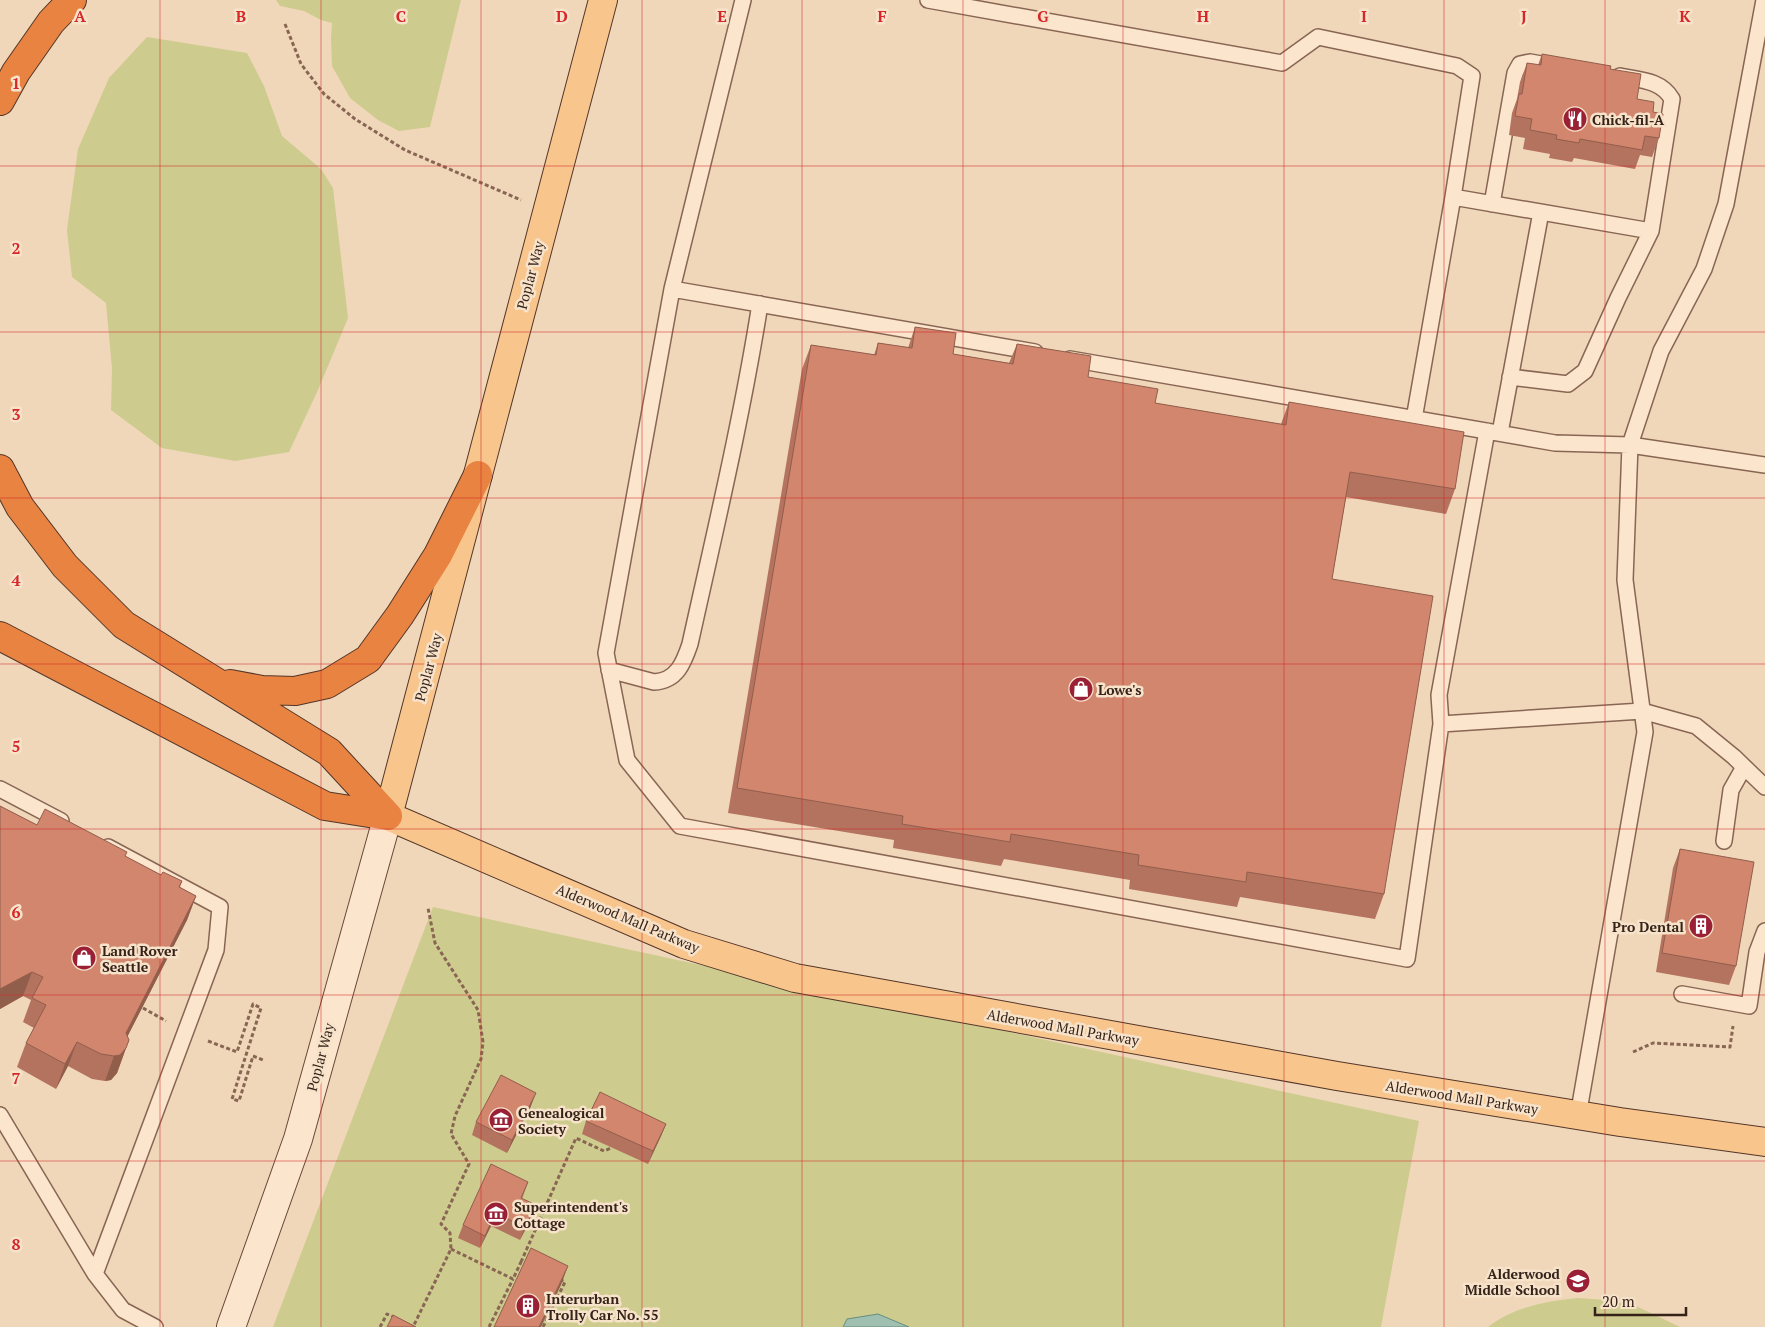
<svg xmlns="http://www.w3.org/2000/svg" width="1765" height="1327" font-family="'PT Serif',serif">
<rect width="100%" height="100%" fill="#f0d7ba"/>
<!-- green -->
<path fill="#cecb8e" d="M276 0H461L430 127 399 131 378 120 350 98 332 66 331 38 332 23 321 20 304 11 280 6Z
M147 37 247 53 264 86 282 136 321 169 333 188 348 318 318 390 289 452 235 461 162 448 111 410 112 369 106 303 72 277 67 230 78 149 109 78Z
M433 907 1419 1121 1381 1327H273Z
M1578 1298 1607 1300 1636 1306 1680 1327H1488C1514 1307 1546 1301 1578 1298Z"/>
<!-- water -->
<path fill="#9fc0b1" stroke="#668e7d" d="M878 1314 909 1327H843L847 1319Z"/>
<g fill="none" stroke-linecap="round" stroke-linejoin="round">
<defs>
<path id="lane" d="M743 0 672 289 606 653 627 760 680 826 1407 959 1441 724 1642 711 1696 726 1734 757 1765 787
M928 0 1282 63 1318 37 1457 66 1472 76 1453 197
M1492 204 1515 73 1520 64 1530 62 1558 67
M672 289 1035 352
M1070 359 1555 443 1630 445 1765 465
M1510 377 1568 384 1585 371 1618 298 1651 231 1672 99C1661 80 1640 80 1620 76
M1414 419 1453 197 1651 231
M1500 433 1541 212
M609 670 654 682C677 681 684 662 690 644 715 531 742 418 760 304
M1441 724 1439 695 1487 431
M0 789 61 821
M1724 841 1731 790 1744 767
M1682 994 1749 1006 1757 952 1765 931
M0 1115 95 1274 123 1310 155 1327
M1578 1116 1645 732 1625 580 1630 445 1661 351 1704 269 1726 204 1764 0
M95 1274 216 950 220 907 108 847"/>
<path id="secondary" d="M231 1327 298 1139 388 816"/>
<path id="primary" d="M603 0 388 816 684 944 795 978 1337 1076 1620 1122 1765 1142"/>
<path id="highway" d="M0 101 16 72 51 22 72 0
M0 469 20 507 65 566 124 625 329 752 388 816
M0 636 325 806 388 816
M230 684 262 690 295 691 327 684 368 659 400 615 438 555 478 475"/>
</defs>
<!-- lane casing -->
<use href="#lane" stroke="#886653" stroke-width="18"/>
<!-- secondary casing -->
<use href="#secondary" stroke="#694837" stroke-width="30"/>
<!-- primary casing -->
<use href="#primary" stroke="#543628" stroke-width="30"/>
<!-- highway casing -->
<use href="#highway" stroke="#543628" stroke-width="30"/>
<!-- path -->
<path stroke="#886653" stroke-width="3" stroke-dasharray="4 2.5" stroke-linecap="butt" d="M285 24 301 64 324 94 355 119 405 150 521 200
M143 1008 166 1021
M208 1041 237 1052 253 1004 261 1008 232 1099 239 1101 253 1056 263 1060
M1633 1052 1653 1043 1730 1047 1733 1026
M451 1249 513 1279 521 1262 526 1264
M521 1262 576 1138 604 1151 611 1148
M410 1325 413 1327 451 1249 450 1233 441 1224 469 1164 451 1134 455 1116 481 1059 483 1042 478 1010 435 943 428 908
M380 1327 387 1314 396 1318
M489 1327 513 1279
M543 1327 565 1282 559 1279"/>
<!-- lane -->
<use href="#lane" stroke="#fbe5cd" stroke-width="15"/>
<!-- secondary -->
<use href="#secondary" stroke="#fbe5cd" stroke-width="28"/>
<!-- primary -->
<use href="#primary" stroke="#f8c58d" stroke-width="28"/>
<!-- highway -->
<use href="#highway" stroke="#e88342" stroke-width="28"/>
</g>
<!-- wall -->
<path fill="#b4735e" d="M1542 54 1610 69 1637 99 1653 112 1659 138 1652 157 1640 155 1635 169 1574 158 1572 162 1549 158 1550 154 1523 149 1525 138 1509 135 1512 113 1517 99 1520 82 1527 63 1538 65Z
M915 327 953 354 1009 363 1017 344 1088 377 1155 403 1281 424 1289 402 1455 489 1446 514 1346 497 1332 579 1384 894 1375 919 1240 897 1237 907 1129 889 1130 880 1004 859 1001 866 893 848 894 840 728 813 802 369 811 345 874 355 878 343 908 348Z
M0 806 37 825 125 856 161 875 182 881 180 887 196 896 187 920 127 1037 129 1040 117 1073 111 1080 105 1081 92 1079 68 1066 56 1089 17 1067 26 1043 34 1028 23 1022 31 1000 23 996 0 1009Z
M1680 849 1736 966 1729 985 1656 972 1673 868Z
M531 1106 507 1153 472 1135 476 1122Z
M586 1121 666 1124 661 1136 648 1164 582 1134Z
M528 1182 522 1199 531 1218 520 1240 491 1226 480 1248 458 1238 463 1225Z"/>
<!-- shaded-wall -->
<path fill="#925e4c" d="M196 896 187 920 118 1055 126 1048 117 1073 111 1080 105 1081 114 1056Z
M32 972 23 996 0 1009V989Z
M77 1042 68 1066 56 1089 65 1064Z
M536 1093 531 1106 507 1153 512 1140Z
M666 1124 661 1136 648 1164 653 1151Z
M536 1205 531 1218 520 1240 525 1227Z
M495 1213 491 1226 480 1248 485 1236Z
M568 1266 561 1285 541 1327H539Z"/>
<!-- building -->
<path fill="#d1866d" stroke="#925e4c" d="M1542 54 1611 66 1610 69 1641 74 1637 99 1654 102 1653 112 1663 114 1659 138 1645 136 1642 150 1580 139 1579 143 1556 139 1557 135 1530 130 1532 119 1515 116 1519 94H1522L1527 63 1541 65Z
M915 327 956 333 953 354 1013 364 1017 344 1091 356 1088 377 1158 389 1155 403 1286 425 1289 402 1464 432 1455 489 1350 472 1332 579 1433 596 1384 894 1247 872 1246 882 1138 865 1139 855 1011 834 1010 842 902 824 903 816 737 788 811 345 876 355 878 343 912 348Z
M0 806 37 825 45 809 127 852 125 856 161 875 163 872 182 881 179 887 196 896 126 1033 129 1040 126 1048 120 1055 114 1056 101 1054 77 1042 65 1064 26 1043 46 1005 32 998 43 977 32 972 0 989Z
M1680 849 1754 862 1736 966 1662 953Z
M501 1075 536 1093 512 1140 476 1122Z
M600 1092 666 1124 653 1151 586 1121Z
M491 1164 528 1182 521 1198 536 1205 525 1227 495 1213 485 1236 463 1225Z
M531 1248 568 1266 539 1327H494Z
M393 1315 416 1327H387Z"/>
<!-- grid -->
<path fill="none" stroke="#d62828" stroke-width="1" stroke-opacity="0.55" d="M160 0V1327M321 0V1327M481 0V1327M642 0V1327M802 0V1327M963 0V1327M1123 0V1327M1284 0V1327M1444 0V1327M1605 0V1327M0 166H1765M0 332H1765M0 498H1765M0 664H1765M0 829H1765M0 995H1765M0 1161H1765"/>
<!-- icons -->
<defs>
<symbol id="restaurant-disc" viewBox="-11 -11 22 22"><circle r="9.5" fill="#9a2035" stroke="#f7e2ca"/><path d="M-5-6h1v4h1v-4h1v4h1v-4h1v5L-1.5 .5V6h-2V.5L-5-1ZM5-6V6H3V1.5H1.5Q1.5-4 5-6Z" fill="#fff"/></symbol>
<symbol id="shop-disc" viewBox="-11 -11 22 22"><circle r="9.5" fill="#9a2035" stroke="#f7e2ca"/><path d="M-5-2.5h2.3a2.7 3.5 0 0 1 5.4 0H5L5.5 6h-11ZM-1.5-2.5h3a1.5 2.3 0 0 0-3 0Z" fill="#fff"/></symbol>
<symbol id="building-disc" viewBox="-11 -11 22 22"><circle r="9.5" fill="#9a2035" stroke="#f7e2ca"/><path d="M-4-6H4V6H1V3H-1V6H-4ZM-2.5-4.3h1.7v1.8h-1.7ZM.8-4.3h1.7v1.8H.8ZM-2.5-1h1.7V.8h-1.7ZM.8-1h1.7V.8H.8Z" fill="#fff"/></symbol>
<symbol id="museum-disc" viewBox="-11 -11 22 22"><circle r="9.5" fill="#9a2035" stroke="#f7e2ca"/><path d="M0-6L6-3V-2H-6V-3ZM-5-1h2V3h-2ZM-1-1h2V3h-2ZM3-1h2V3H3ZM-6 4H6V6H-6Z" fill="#fff"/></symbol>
<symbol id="school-disc" viewBox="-11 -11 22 22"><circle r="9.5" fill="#9a2035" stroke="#f7e2ca"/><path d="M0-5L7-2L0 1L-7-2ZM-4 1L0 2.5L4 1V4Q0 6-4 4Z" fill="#fff"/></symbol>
</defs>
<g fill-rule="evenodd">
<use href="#restaurant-disc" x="1561" y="105" width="28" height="28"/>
<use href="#shop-disc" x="1067" y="675" width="28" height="28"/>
<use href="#building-disc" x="1687" y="912" width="28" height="28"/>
<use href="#shop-disc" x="70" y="944" width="28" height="28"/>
<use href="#museum-disc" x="487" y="1106" width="28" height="28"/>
<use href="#museum-disc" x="482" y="1200" width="28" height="28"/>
<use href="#school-disc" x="1564" y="1267" width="28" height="28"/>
<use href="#building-disc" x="514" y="1292" width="28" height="28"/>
</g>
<g text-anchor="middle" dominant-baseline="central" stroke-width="5" stroke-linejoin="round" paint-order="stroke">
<!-- poi labels -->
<g font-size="14" font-weight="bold" fill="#352219" stroke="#f7e2ca" text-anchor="start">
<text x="1592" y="119">Chick-fil-A</text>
<text x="1098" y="689">Lowe's</text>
<text x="1684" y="926" text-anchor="end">Pro Dental</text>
<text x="102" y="950">Land Rover<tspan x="102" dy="16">Seattle</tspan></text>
<text x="518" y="1112">Genealogical<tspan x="518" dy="16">Society</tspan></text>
<text x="514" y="1206">Superintendent's<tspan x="514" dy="16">Cottage</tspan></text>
<text x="1560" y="1273" text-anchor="end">Alderwood<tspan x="1560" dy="16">Middle School</tspan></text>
<text x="546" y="1298">Interurban<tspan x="546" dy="16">Trolly Car No. 55</tspan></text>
</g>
<!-- street labels -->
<g font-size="14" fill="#352219" stroke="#f7e2ca">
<text transform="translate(530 275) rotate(-75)">Poplar Way</text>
<text transform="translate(428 667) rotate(-75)">Poplar Way</text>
<text transform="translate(628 918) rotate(23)">Alderwood Mall Parkway</text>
<text transform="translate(1063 1027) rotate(10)">Alderwood Mall Parkway</text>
<text transform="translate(320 1057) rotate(-75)">Poplar Way</text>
<text transform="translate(1462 1097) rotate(9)">Alderwood Mall Parkway</text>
</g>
</g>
<g font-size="16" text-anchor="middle" font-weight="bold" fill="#d62828" stroke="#f7e2ca" stroke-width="5" stroke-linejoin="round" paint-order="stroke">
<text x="80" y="22">A</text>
<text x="241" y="22">B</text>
<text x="401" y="22">C</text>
<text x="562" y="22">D</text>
<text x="722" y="22">E</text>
<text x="882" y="22">F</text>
<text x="1043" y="22">G</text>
<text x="1203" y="22">H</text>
<text x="1364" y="22">I</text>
<text x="1524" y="22">J</text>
<text x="1685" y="22">K</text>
<text x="16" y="89">1</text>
<text x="16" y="254">2</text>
<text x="16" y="420">3</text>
<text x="16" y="586">4</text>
<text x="16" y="752">5</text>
<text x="16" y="918">6</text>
<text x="16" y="1084">7</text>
<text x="16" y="1250">8</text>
</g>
<!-- scale -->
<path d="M1595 1307v8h91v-8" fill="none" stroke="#352219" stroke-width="2.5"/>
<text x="1602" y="1307" font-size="15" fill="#352219" stroke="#f7e2ca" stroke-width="4" paint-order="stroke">20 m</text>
</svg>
